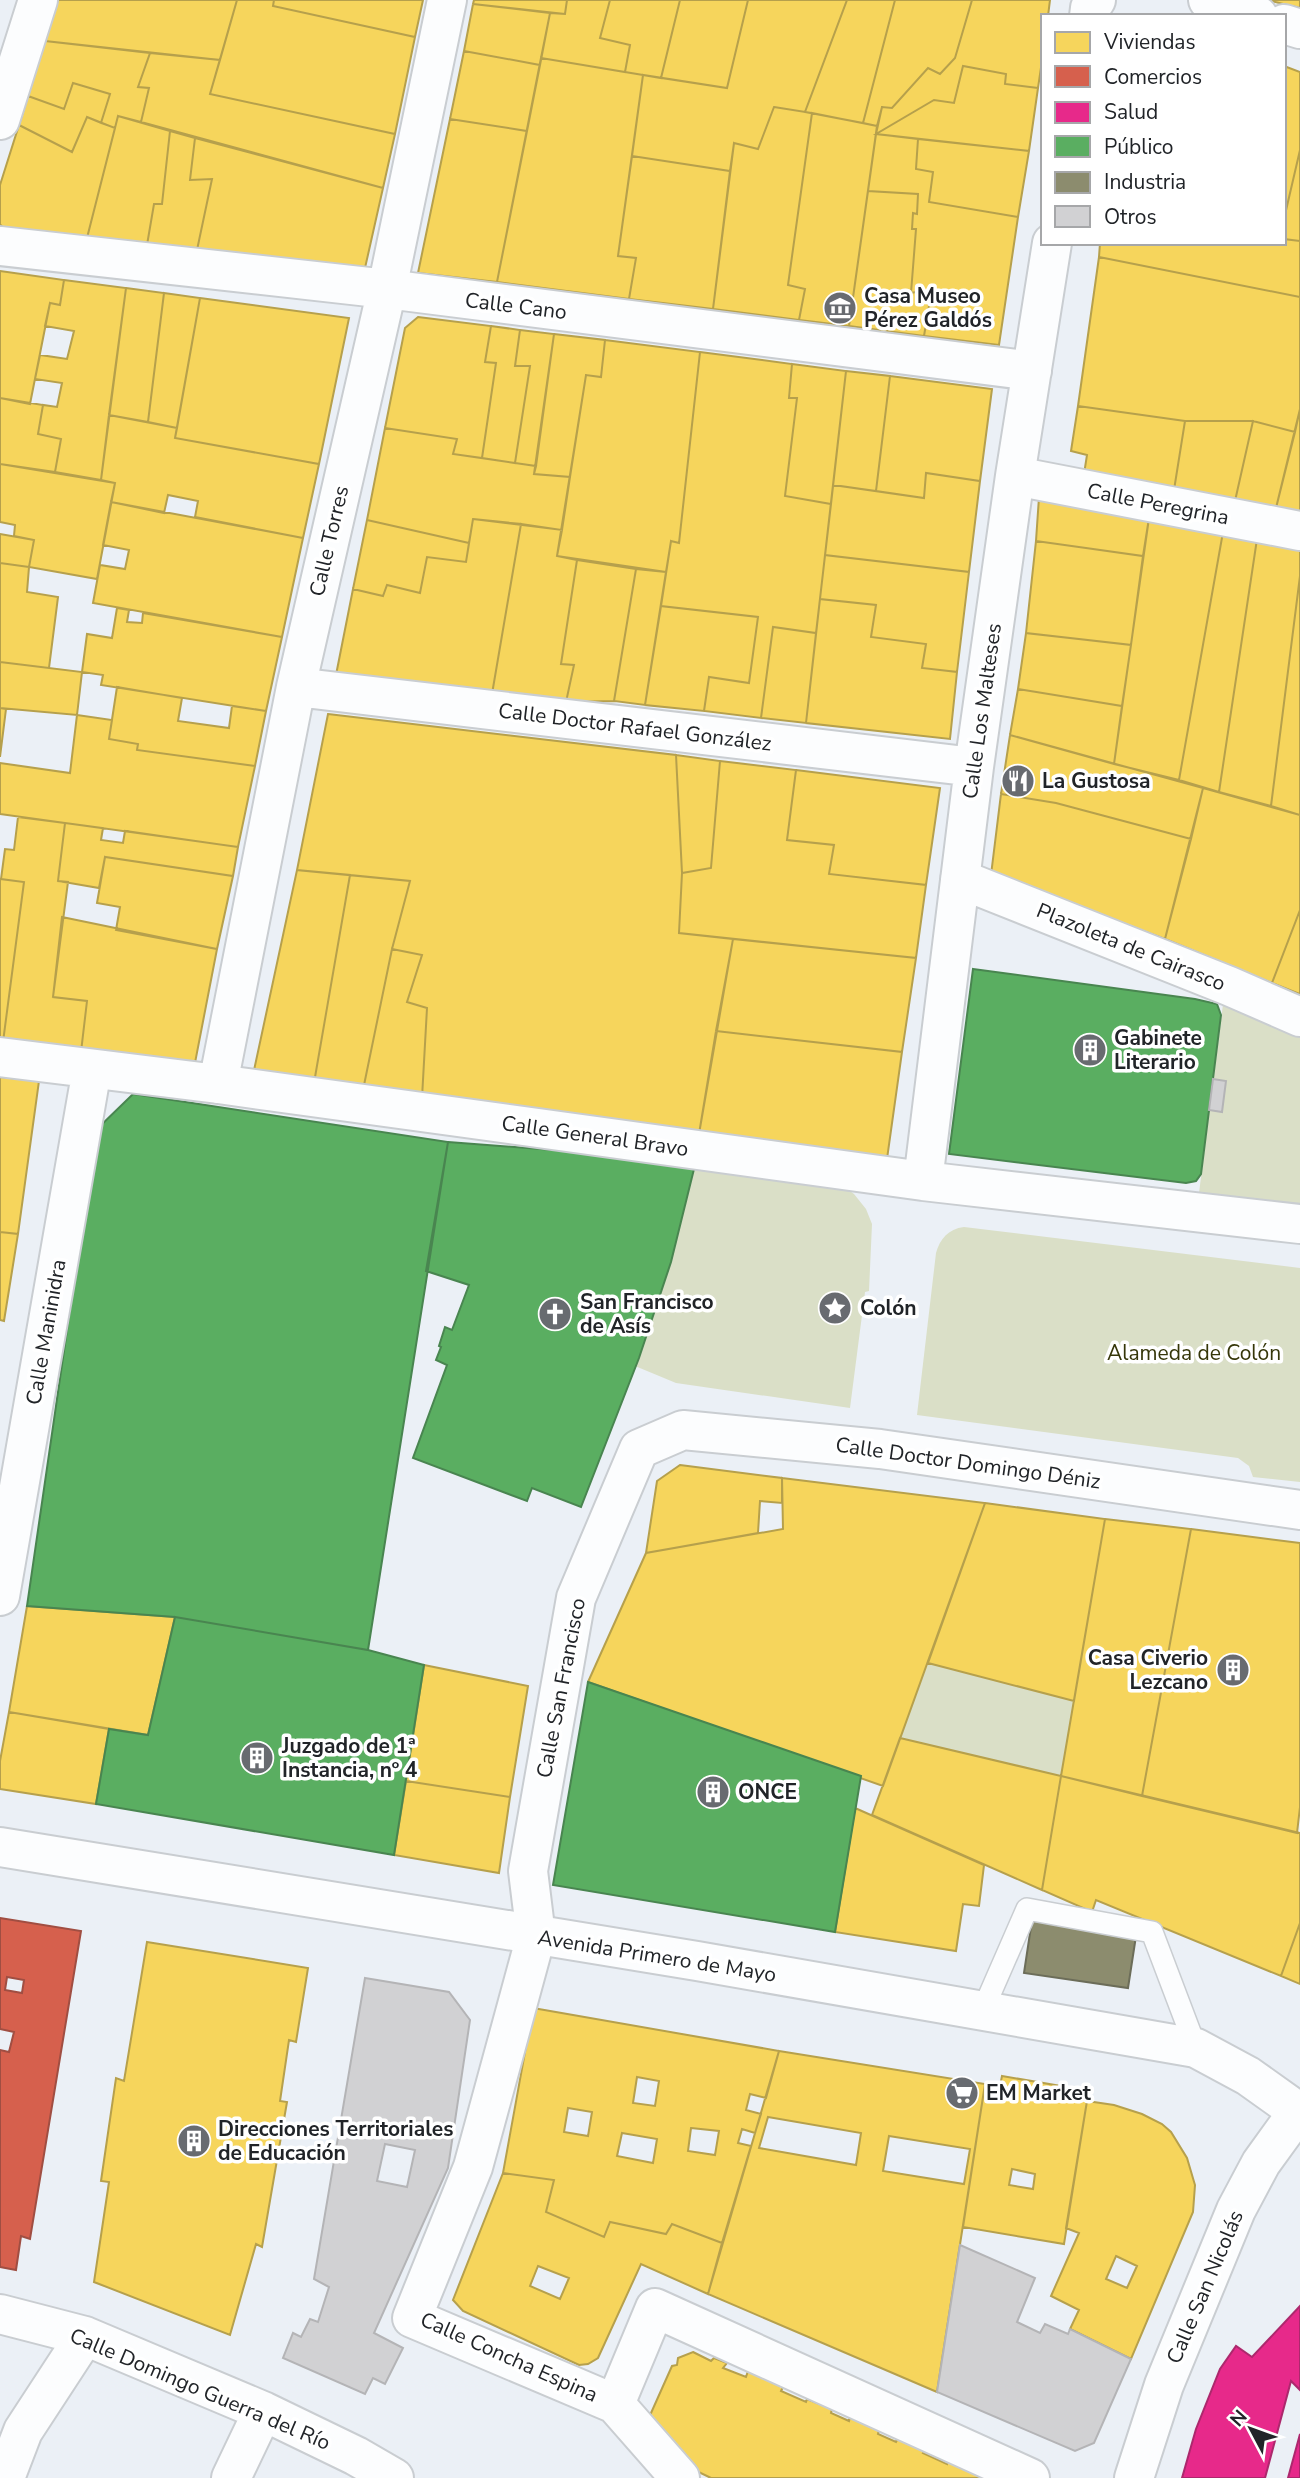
<svg xmlns="http://www.w3.org/2000/svg" width="1300" height="2478" font-family="'Nunito Sans',sans-serif">
<rect width="100%" height="100%" fill="#ebf0f6"/>
<!-- green -->
<path fill="#dadfc7" d="M1228 965 1300 995V1206L1199 1193Z
M696 1161 846 1188 854 1194 866 1209 872 1224 869 1291 865 1292 850 1408 676 1383 635 1366 671 1262Z
M964 1227 1300 1268V1482L1253 1477 1249 1466 1238 1458 917 1415 936 1253C940 1239 948 1229 964 1227Z
M928 1663 1074 1701 1061 1776 900 1738Z"/>
<!-- homes -->
<path fill="#f6d55c" stroke="#b6a04c" stroke-width="2" fill-rule="evenodd" d="M58 0H237L220 60 45 41Z
M237 0H274L273 6 415 37 395 134 210 94Z
M274 0H423L415 37 273 6Z
M474 0H567L565 14 473 4Z
M567 0H610L600 38 630 45 625 72 541 58 550 13 565 14Z
M610 0H680L661 78 625 72 630 45 600 38Z
M680 0H748L727 88 661 78Z
M748 0H847L805 112 774 107 758 149 734 143 730 171 632 156 643 75 727 88Z
M847 0H895L863 123 805 112Z
M895 0H972L955 58 940 74 928 68 892 108 882 107 877 126 863 123Z
M972 0H1050L1048 16H1043V54L1038 88 1005 84 1006 74 963 66 954 103 934 100 876 134 882 107 892 108 928 68 940 74 955 58Z
M1272 0H1300V8L1271 1Z
M473 4 550 13 540 65 464 51Z
M45 41 150 53 138 87 149 88 141 122 118 116 115 128 101 123 110 94 73 83 64 109 28 96Z
M464 51 540 65 527 131 450 119Z
M150 53 220 60 210 94 395 134 383 188 141 122 149 88 138 87Z
M541 58 643 75 618 256 636 258 629 299 497 282Z
M963 66 1006 74 1005 84 1038 88 1029 151 876 134 934 100 954 103Z
M1284 66 1300 72V150L1284 219Z
M73 83 110 94 101 123 87 117 72 152 19 125 28 96 64 109Z
M774 107 812 113 788 285 805 289 799 320 713 309 734 143 758 149Z
M812 113 877 126 849 326 799 320 805 289 788 285Z
M118 116 170 131 162 204H154L147 245 87 238Z
M87 117 115 128 87 238 4 229 0 224V185L19 125 72 152Z
M450 119 527 131 497 282 418 273Z
M170 131 195 138 190 180 212 179 197 250 147 245 154 204H162Z
M876 134 918 139 916 169 933 172 929 202 1018 217 999 345 924 336 930 300 916 298V292L911 293 916 229H912L913 213 917 214 918 194 868 191Z
M195 138 383 188 365 268 197 250 212 179 190 180Z
M918 139 1029 151 1018 217 929 202 933 172 916 169Z
M1300 150V241L1284 239V219Z
M632 156 730 171 713 309 629 299 636 258 618 256Z
M868 191 918 194 917 214 913 213 912 229H916L911 293 916 292V298L930 300 924 336 849 326Z
M1284 239 1300 241V297L1099 257 1100 243H1284Z
M1099 257 1300 297V409L1295 432 1253 421H1185L1078 406Z
M0 271 64 280 60 305 50 303 30 404 0 398Z
M64 280 126 288 101 480 55 472 61 439 38 434 43 405 57 407 62 383 35 379 40 355 67 359 74 331 45 326 50 303 60 305Z
M126 288 164 293 148 422 109 415Z
M164 293 200 298 177 428 148 422Z
M200 298 349 318 319 464 175 438Z
M418 317 491 326 485 362 496 363 482 458 453 454 457 439 385 428 405 328Z
M491 326 520 330 515 366H530L515 463 482 458 496 363 485 362Z
M520 330 554 334 536 466 515 463 530 366H515Z
M554 334 605 340 601 377 586 375 570 477 534 474Z
M605 340 700 352 679 543 671 541 666 572 557 556 586 375 601 377Z
M700 352 792 364 789 398H797L785 496 831 504 816 633 773 627 761 718 704 711 709 677 749 683 758 617 661 606 671 541 679 543Z
M792 364 846 371 831 504 785 496 797 398H789Z
M846 371 890 376 876 491 833 485Z
M890 376 992 389 980 481 926 473 924 498 876 491Z
M0 398 43 405 38 434 61 439 55 472 0 464Z
M1078 406 1185 421 1174 490 1084 474 1087 455 1071 451Z
M1300 409V513L1276 508Z
M109 415 177 428 175 438 319 464 303 538 195 517 198 501 168 495 164 513 111 502 115 483 101 480Z
M1185 421H1253L1235 501 1174 490Z
M1253 421 1295 432 1276 508 1235 501Z
M385 428 457 439 453 454 536 466 534 474 570 477 562 530 473 519 469 543 367 520Z
M0 464 115 483 97 579 29 567 34 540 14 536 15 525 0 522Z
M926 473 980 481 969 572 825 555 833 485 924 498Z
M1039 497 1149 518 1143 556 1036 541Z
M111 502 303 538 282 637 93 603 100 565 125 569 129 550 103 545Z
M1149 518 1223 532 1179 780 1114 764Z
M473 519 521 524 492 694 336 675 353 589 383 596 387 585 420 593 427 557 466 562Z
M367 520 469 543 466 562 427 557 420 593 387 585 383 596 353 589Z
M521 524 562 530 557 556 577 560 561 664 574 665 566 702 492 694Z
M1223 532 1257 539 1219 792 1179 780Z
M0 534 34 540 29 567 0 563Z
M1257 539 1300 548V576L1271 806 1219 792Z
M1036 541 1143 556 1131 645 1026 633Z
M825 555 969 572 957 672 922 668 926 644 871 637 876 605 820 599Z
M577 560 636 569 614 701 566 702 574 665 561 664Z
M0 563 29 567 27 592 58 597 49 668 0 662Z
M636 569 666 572 645 705 614 701Z
M1300 576V815L1271 806Z
M820 599 876 605 871 637 926 644 922 668 957 672 950 739 806 723Z
M661 606 758 617 749 683 709 677 704 711 645 705Z
M117 608 129 610 127 622 142 623 143 613 282 637 266 711 101 685 103 675 82 672 87 634 112 638Z
M773 627 816 633 806 723 761 718Z
M1026 633 1131 645 1122 706 1018 689Z
M0 662 82 672 77 715 0 708Z
M117 687 182 698 178 721 229 728 232 706 266 711 255 766 137 750 138 744 109 739Z
M1018 689 1122 706 1114 764 1010 735Z
M0 708 6 709 0 757Z
M328 714 676 755 682 873 679 933 733 939 699 1134 422 1098 427 1008 407 1002 422 955 392 949 410 881 297 870Z
M77 715 112 720 109 739 138 744 137 750 255 766 238 847 0 814V763L70 773Z
M1010 735 1203 788 1191 839 1056 803 1001 794Z
M676 755 720 761 711 868 682 873Z
M720 761 796 770 787 840 834 845 829 874 926 885 916 958 679 933 682 873 711 868Z
M796 770 940 788 926 885 829 874 834 845 787 840Z
M1203 788 1300 815V910L1272 983 1165 939Z
M1001 794 1056 803 1191 839 1165 939 991 875Z
M18 817 65 823 58 881 68 882 53 997 87 1001 81 1052 3 1042 24 882 1 879 5 849 14 850Z
M65 823 103 828 101 840 123 843 125 831 238 847 233 876 105 857 99 888 58 881Z
M105 857 233 876 217 949 116 930 120 907 97 903Z
M297 870 350 875 314 1083 253 1075Z
M350 875 410 881 392 949 363 1090 314 1083Z
M0 879 24 882 3 1042H0Z
M1300 910V994L1272 983Z
M62 917 217 949 194 1068 81 1052 87 1001 53 997Z
M733 939 916 958 902 1052 716 1031Z
M392 949 422 955 407 1002 427 1008 422 1098 363 1090Z
M716 1031 902 1052 887 1159 699 1134Z
M0 1077 39 1081 18 1234 0 1232Z
M0 1232 18 1234 4 1321 0 1320Z
M680 1465 782 1478V1503L760 1501 758 1533 646 1553 657 1481Z
M782 1478 985 1503 883 1786 588 1682 646 1553 783 1529Z
M985 1503 1105 1519 1074 1701 928 1663Z
M1105 1519 1191 1529 1142 1796 1061 1776Z
M1191 1529 1300 1543V1807L1297 1833 1142 1796Z
M27 1606 175 1617 148 1735 9 1712Z
M424 1665 528 1686 510 1797 406 1781Z
M9 1712 109 1729 96 1804 0 1789V1761Z
M900 1738 1061 1776 1042 1890 872 1815Z
M1061 1776 1300 1833V1923L1281 1976 1096 1900 1092 1912 1042 1890Z
M406 1781 510 1797 499 1873 394 1855Z
M855 1808 984 1865 979 1906 963 1904 956 1951 835 1932Z
M1300 1923V1984L1281 1976Z
M147 1942 308 1968 296 2042 289 2040 280 2101 287 2102 262 2247 256 2244 230 2335 94 2282 109 2182 101 2181 116 2078 124 2081Z
M533 2008 779 2051 766 2098 750 2094 746 2110 761 2114 755 2133 742 2129 738 2143 751 2146 722 2243 672 2224 666 2234 610 2222 604 2237 546 2212 554 2180 503 2173ZM637 2077 659 2081 655 2106 633 2103ZM568 2108 592 2112 588 2136 564 2132ZM691 2128 719 2131 715 2155 688 2151ZM622 2133 657 2139 653 2163 617 2156Z
M779 2051 985 2084 937 2392 708 2294ZM768 2117 861 2133 856 2165 759 2148ZM889 2136 970 2149 964 2184 883 2171Z
M1002 2076 1073 2088 1070 2098 1087 2101 1064 2244 963 2227 985 2084 1000 2086ZM1012 2169 1035 2174 1033 2189 1009 2185Z
M1087 2101 1114 2105 1142 2114 1162 2124 1171 2132 1187 2158 1195 2185 1193 2212 1131 2359 1070 2329 1079 2310 1051 2296 1079 2233 1066 2228ZM1116 2256 1137 2266 1127 2288 1106 2279Z
M503 2173 554 2180 546 2212 604 2237 610 2222 666 2234 672 2224 722 2243 708 2294 641 2264 598 2358 588 2364 579 2365 463 2311 453 2300ZM538 2266 569 2278 560 2299 530 2286Z
M693 2352 711 2361 714 2358 727 2363 723 2368 746 2377 748 2371 783 2387 781 2391 806 2402 807 2399 832 2409 831 2413 849 2421 850 2417 879 2430 878 2434 896 2442 898 2438 925 2450 923 2453 947 2464 948 2458 987 2478H711L686 2466 643 2431 672 2366 677 2365 678 2358Z"/>
<!-- shops -->
<path fill="#d6604d" stroke="#a04e42" stroke-width="2" fill-rule="evenodd" d="M0 1918 81 1931 30 2239 21 2236 16 2270 0 2267V2050L9 2052 14 2032 0 2029ZM7 1977 24 1980 22 1993 5 1990Z"/>
<!-- health -->
<path fill="#e7298a" stroke="#ac286d" stroke-width="2" d="M1300 2306V2390L1291 2381 1265 2478H1182L1196 2429 1220 2369 1236 2346 1252 2357Z
M1300 2434V2478H1288Z"/>
<!-- public -->
<path fill="#5aae61" stroke="#498550" stroke-width="2" d="M973 969 1195 999 1217 1004 1221 1015 1201 1174 1196 1181 1186 1183 949 1154Z
M133 1094 448 1142 368 1650 175 1617 27 1606 96 1130Z
M448 1142 696 1161 671 1262 639 1358 581 1507 532 1488 527 1501 413 1458 447 1365 436 1360 441 1347 439 1346 445 1327 452 1330 469 1285 426 1271Z
M175 1617 368 1650 424 1665 394 1855 96 1804 109 1729 148 1735Z
M588 1682 861 1776 835 1932 553 1885Z"/>
<!-- industry -->
<path fill="#8c8c6e" stroke="#6c6d59" stroke-width="2" d="M1032 1920 1136 1936 1128 1988 1024 1973Z"/>
<!-- building -->
<path fill="#d1d1d3" stroke="#b4b4b6" stroke-width="2" fill-rule="evenodd" d="M1213 1079 1226 1081 1222 1112 1209 1110Z
M365 1978 449 1992 470 2020 448 2168 374 2333 403 2348 385 2384 373 2378 365 2394 283 2358 293 2333 301 2337 310 2319 318 2322 329 2287 314 2279ZM385 2144 415 2150 407 2187 377 2181Z
M960 2245 1035 2278 1017 2322 1040 2333 1045 2324 1068 2334 1070 2329 1131 2359 1094 2443 1075 2451 937 2392Z"/>
<g fill="none" stroke-linecap="round" stroke-linejoin="round">
<defs>
<path id="lane" d="M982 2012 1027 1909 1152 1932 1196 2048"/>
<path id="street" d="M1208 0 1258 16
M1089 16 1090 8 1096 0
M1284 24 1300 29
M0 120 38 0
M0 246 387 289 1032 371
M1015 476 1300 531
M296 687 974 767
M960 879 1229 986 1300 1017
M0 1057 218 1084 923 1181 1300 1224
M218 1084 296 687 387 289 447 0
M923 1181 974 767 1015 476 1052 243
M0 1596 92 1069
M0 2314 85 2336 263 2411 356 2456 394 2478
M615 2404 680 2478
M5 2478 23 2431 85 2336
M231 2478 263 2411
M1030 2478 655 2308 615 2404 412 2318 473 2167 536 1936 528 1871 576 1598 639 1449 683 1430 880 1449 1300 1510
M1134 2478 1164 2385 1236 2210 1261 2163 1300 2109"/>
<path id="secondary" d="M0 1847 697 1961 1196 2048 1248 2076 1300 2113"/>
</defs>
<!-- lane casing -->
<use href="#lane" stroke="#c9cdd1" stroke-width="24"/>
<!-- street casing -->
<use href="#street" stroke="#c9cdd1" stroke-width="42"/>
<!-- secondary casing -->
<use href="#secondary" stroke="#c9cdd1" stroke-width="42"/>
<!-- lane -->
<use href="#lane" stroke="#fcfdfe" stroke-width="21"/>
<!-- street -->
<use href="#street" stroke="#fcfdfe" stroke-width="38"/>
<!-- secondary -->
<use href="#secondary" stroke="#fcfdfe" stroke-width="38"/>
</g>
<!-- icons -->
<defs>
<symbol id="museum-disc" viewBox="-11 -11 22 22"><circle r="9.5" fill="#686b70" stroke="#fff"/><path d="M0-6L6-3V-2H-6V-3ZM-5-1h2V3h-2ZM-1-1h2V3h-2ZM3-1h2V3H3ZM-6 4H6V6H-6Z" fill="#fff"/></symbol>
<symbol id="restaurant-disc" viewBox="-11 -11 22 22"><circle r="9.5" fill="#686b70" stroke="#fff"/><path d="M-5-6h1v4h1v-4h1v4h1v-4h1v5L-1.5 .5V6h-2V.5L-5-1ZM5-6V6H3V1.5H1.5Q1.5-4 5-6Z" fill="#fff"/></symbol>
<symbol id="building-disc" viewBox="-11 -11 22 22"><circle r="9.5" fill="#686b70" stroke="#fff"/><path d="M-4-6H4V6H1V3H-1V6H-4ZM-2.5-4.3h1.7v1.8h-1.7ZM.8-4.3h1.7v1.8H.8ZM-2.5-1h1.7V.8h-1.7ZM.8-1h1.7V.8H.8Z" fill="#fff"/></symbol>
<symbol id="sight-disc" viewBox="-11 -11 22 22"><circle r="9.5" fill="#686b70" stroke="#fff"/><path d="M0-6L1.8-2.2L6-1.7L2.9 1.2L3.7 5.4L0 3.3L-3.7 5.4L-2.9 1.2L-6-1.7L-1.8-2.2Z" fill="#fff"/></symbol>
<symbol id="church-disc" viewBox="-11 -11 22 22"><circle r="9.5" fill="#686b70" stroke="#fff"/><path d="M-1.2-6h2.4v3.5h3.3v2.4h-3.3V6h-2.4V-.1h-3.3v-2.4h3.3Z" fill="#fff"/></symbol>
<symbol id="supermarket-disc" viewBox="-11 -11 22 22"><circle r="9.5" fill="#686b70" stroke="#fff"/><path d="M-6-5.5h2.5l.6 2H6L4.5 2H-2.5L-4.4-4H-6ZM-1.5 3.2a1.3 1.3 0 1 0 .1 0ZM3 3.2a1.3 1.3 0 1 0 .1 0Z" fill="#fff"/></symbol>
</defs>
<g fill-rule="evenodd">
<use href="#museum-disc" x="821" y="289" width="38" height="38"/>
<use href="#restaurant-disc" x="999" y="762" width="38" height="38"/>
<use href="#building-disc" x="1071" y="1031" width="38" height="38"/>
<use href="#sight-disc" x="816" y="1289" width="38" height="38"/>
<use href="#church-disc" x="536" y="1295" width="38" height="38"/>
<use href="#building-disc" x="1214" y="1651" width="38" height="38"/>
<use href="#building-disc" x="238" y="1739" width="38" height="38"/>
<use href="#building-disc" x="694" y="1773" width="38" height="38"/>
<use href="#supermarket-disc" x="943" y="2074" width="38" height="38"/>
<use href="#building-disc" x="175" y="2122" width="38" height="38"/>
</g>
<g text-anchor="middle" dominant-baseline="central" stroke-width="7" stroke-linejoin="round" paint-order="stroke">
<!-- poi labels -->
<g font-size="21" font-weight="bold" fill="#212428" stroke="#fff" text-anchor="start">
<text x="864" y="296">Casa Museo<tspan x="864" dy="24">Pérez Galdós</tspan></text>
<text x="1042" y="781">La Gustosa</text>
<text x="1114" y="1038">Gabinete<tspan x="1114" dy="24">Literario</tspan></text>
<text x="580" y="1302">San Francisco<tspan x="580" dy="24">de Asís</tspan></text>
<text x="860" y="1308">Colón</text>
<text x="1208" y="1658" text-anchor="end">Casa Civerio<tspan x="1208" dy="24">Lezcano</tspan></text>
<text x="282" y="1746">Juzgado de 1ª<tspan x="282" dy="24">Instancia, nº 4</tspan></text>
<text x="738" y="1792">ONCE</text>
<text x="986" y="2093">EM Market</text>
<text x="218" y="2129">Direcciones Territoriales<tspan x="218" dy="24">de Educación</tspan></text>
</g>
<!-- street labels -->
<g font-size="21" fill="#212428" stroke="#fff">
<text transform="translate(516 306) rotate(7)">Calle Cano</text>
<text transform="translate(1158 504) rotate(11)">Calle Peregrina</text>
<text transform="translate(329 541) rotate(-77)">Calle Torres</text>
<text transform="translate(982 711) rotate(-82)">Calle Los Malteses</text>
<text transform="translate(635 727) rotate(7)">Calle Doctor Rafael González</text>
<text transform="translate(1131 947) rotate(22)">Plazoleta de Cairasco</text>
<text transform="translate(595 1136) rotate(8)">Calle General Bravo</text>
<text transform="translate(46 1332) rotate(-80)">Calle Maninidra</text>
<text transform="translate(968 1463) rotate(8)">Calle Doctor Domingo Déniz</text>
<text transform="translate(561 1688) rotate(-79)">Calle San Francisco</text>
<text transform="translate(657 1956) rotate(9)">Avenida Primero de Mayo</text>
<text transform="translate(1205 2287) rotate(-67)">Calle San Nicolás</text>
<text transform="translate(509 2357) rotate(24)">Calle Concha Espina</text>
<text transform="translate(200 2389) rotate(23)">Calle Domingo Guerra del Río</text>
</g>
<!-- park labels -->
<g font-size="21" fill="#353609" stroke="#fff">
<text x="1194" y="1353">Alameda de Colón</text>
</g>
</g>
<!-- legend -->
<rect x="1041" y="14" width="245" height="231" fill="#ffffff" stroke="#a6a7a9" stroke-width="2"/>
<rect x="1055" y="32" width="35" height="21" fill="#f6d55c" stroke="#a6a7a9" stroke-width="2"/>
<text x="1104" y="49" font-size="21" fill="#212428">Viviendas</text>
<rect x="1055" y="66" width="35" height="21" fill="#d6604d" stroke="#a6a7a9" stroke-width="2"/>
<text x="1104" y="84" font-size="21" fill="#212428">Comercios</text>
<rect x="1055" y="102" width="35" height="21" fill="#e7298a" stroke="#a6a7a9" stroke-width="2"/>
<text x="1104" y="119" font-size="21" fill="#212428">Salud</text>
<rect x="1055" y="136" width="35" height="21" fill="#5aae61" stroke="#a6a7a9" stroke-width="2"/>
<text x="1104" y="154" font-size="21" fill="#212428">Público</text>
<rect x="1055" y="172" width="35" height="21" fill="#8c8c6e" stroke="#a6a7a9" stroke-width="2"/>
<text x="1104" y="189" font-size="21" fill="#212428">Industria</text>
<rect x="1055" y="206" width="35" height="21" fill="#d1d1d3" stroke="#a6a7a9" stroke-width="2"/>
<text x="1104" y="224" font-size="21" fill="#212428">Otros</text>
<!-- north arrow -->
<g transform="translate(1251 2429) rotate(311)" stroke="#ffffff" stroke-width="5" paint-order="stroke">
<path d="M0-5L12 26L0 18L-12 26Z" fill="#212428"/>
<text y="-10" font-size="19" font-weight="bold" text-anchor="middle" fill="#212428">N</text>
</g>
</svg>
